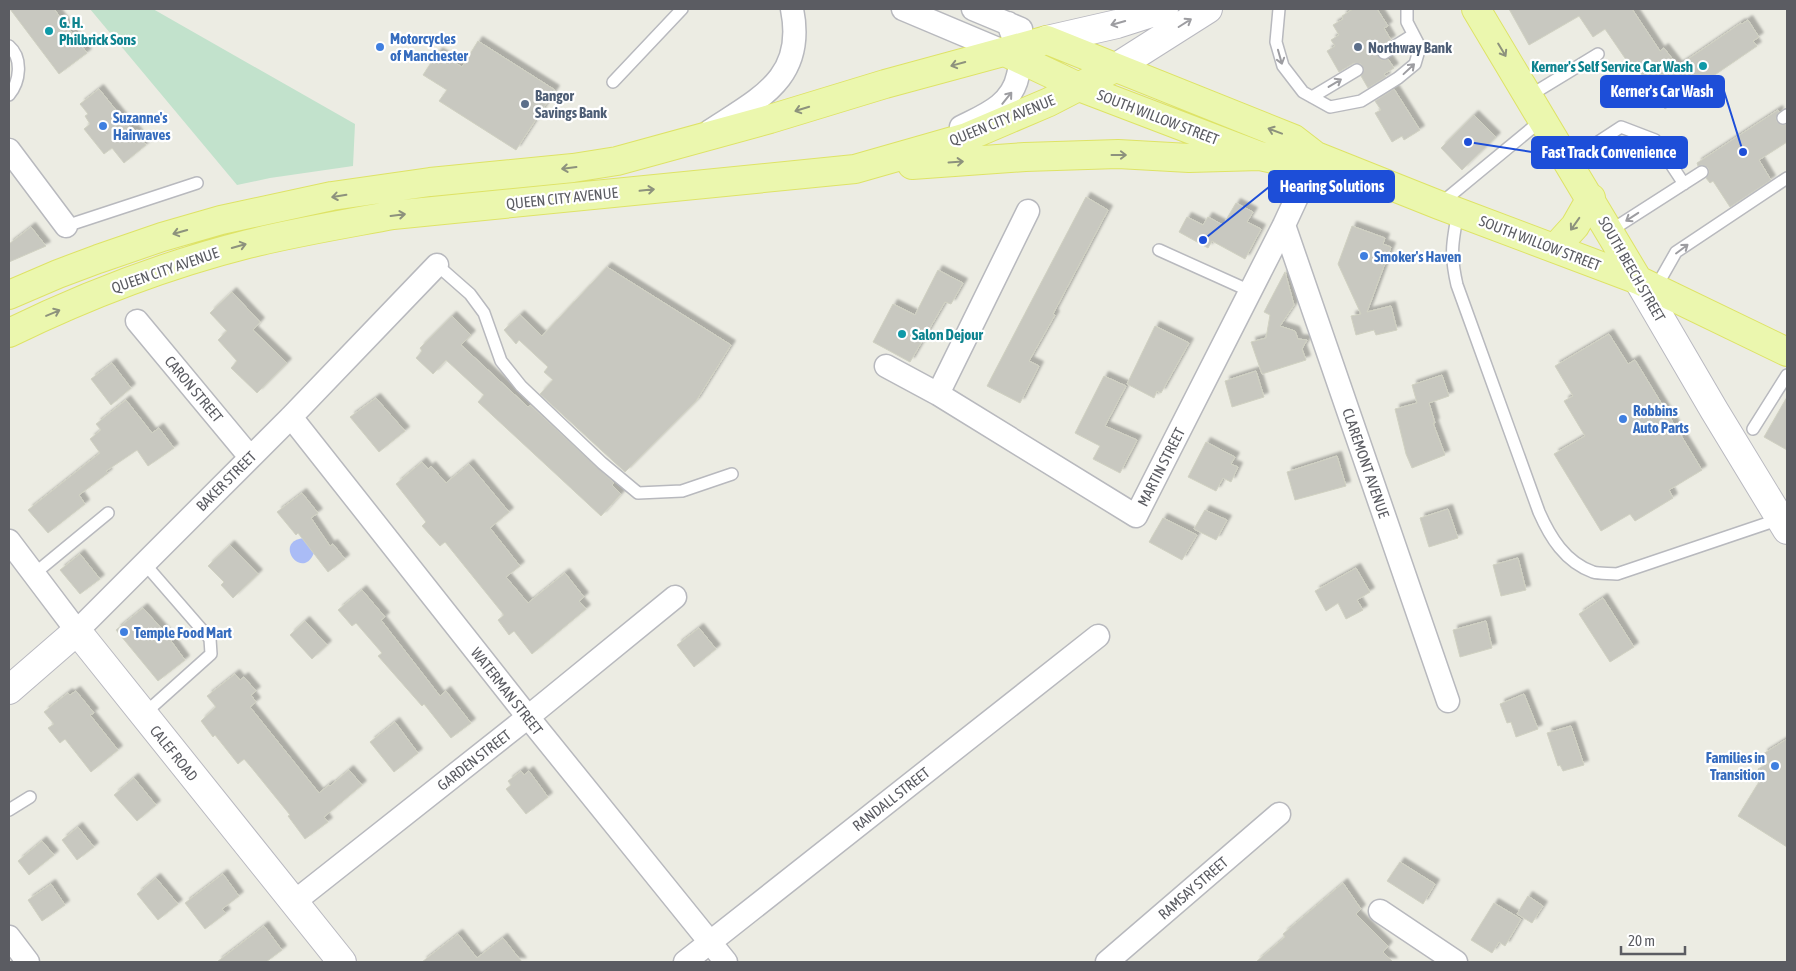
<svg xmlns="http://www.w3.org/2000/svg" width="1796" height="971" font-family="'Asap Condensed',sans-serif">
<defs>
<filter id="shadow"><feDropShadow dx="4.5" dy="-4.5" stdDeviation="1" flood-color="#0004"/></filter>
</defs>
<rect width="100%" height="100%" fill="#ecece3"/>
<!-- green -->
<path fill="#c2e2cc" d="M90 9H153L355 124 353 166 270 178 237 185Z"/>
<!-- water -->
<path fill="#aabcf6" d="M304 538 314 553C302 582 272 541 304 538Z"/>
<!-- building -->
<path fill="#c8c8c0" stroke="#d0d1c2" filter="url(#shadow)" d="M10 9H54L87 53 59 74Z
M1353 9H1377L1388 26 1384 28 1391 40 1380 47 1377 54 1381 60 1388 59 1394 68 1384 74 1386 77 1368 88 1361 76 1364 70 1361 64 1354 63 1339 72 1327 51 1335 46 1331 40 1339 35 1333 25 1343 19 1342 16Z
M1509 9H1632L1660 51 1664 48 1678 66 1741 23 1742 24 1748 20 1759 37 1753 41 1757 46 1665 109 1633 62 1629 64 1605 29 1593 37 1579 16 1529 45Z
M478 41 555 90 516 150 439 101 447 90 423 75 438 52 462 67Z
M99 89 132 130 134 129 146 145 124 163 112 148 104 154 84 129 90 124 85 116 88 114 80 104Z
M1394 89 1420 130 1404 140 1402 136 1392 142 1375 113 1381 110 1375 101Z
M1778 110 1779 112 1776 118 1777 122 1781 125 1787 124V142L1759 160 1771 180 1730 207 1713 181 1710 183 1706 178 1709 172 1708 168 1702 165 1698 166 1697 163Z
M1474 115 1496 137 1462 170 1441 148Z
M1086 197 1108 210 1053 314 1055 315 1029 361 1039 366 1020 403 987 386Z
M1236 203 1253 212 1247 222 1261 229 1245 259 1212 241 1208 248 1179 232 1187 217 1203 225 1208 217 1223 225Z
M1352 226 1385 238 1383 244 1391 247 1367 312 1391 306 1397 330 1376 335 1374 330 1356 335 1351 316 1361 314 1338 264Z
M31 227 46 246 9 262V244Z
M607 267 731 345 696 401 625 472 540 394 553 380 544 372 548 367 519 340 516 344 504 330 520 315 542 336Z
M938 270 963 283 951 304 945 302 910 362 873 342 893 304 915 315Z
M1285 272 1294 305 1280 326 1295 331 1298 339 1307 340 1302 349 1306 360 1262 374 1251 342 1266 338 1270 315 1264 312Z
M232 292 260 322 253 330 287 363 257 393 231 368 237 361 218 340 227 331 210 313Z
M452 316 471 335 461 345 528 407 530 405 614 483 612 485 621 494 601 516 478 402 484 395 446 360 433 374 416 358 422 351 420 348Z
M1155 326 1189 343 1161 393 1157 391 1154 398 1127 384Z
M1609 334 1628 364 1635 360 1702 470 1669 490 1673 498 1635 521 1630 514 1601 531 1554 454 1585 436 1564 401 1573 396 1555 366Z
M112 363 131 388 111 405 91 379Z
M1256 371 1264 397 1232 407 1225 381Z
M1442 375 1449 396 1429 403 1435 423H1433L1445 455 1412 468 1406 454 1395 409 1417 403 1412 385Z
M1104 376 1126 386 1105 426 1137 440 1120 473 1093 459 1100 446 1075 433Z
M1787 397V450L1764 437Z
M376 398 405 431 379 452 350 417Z
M126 400 152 433 159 428 174 448 148 466 137 450 106 471 108 473 79 495 85 504 48 533 28 510 100 453 90 439 101 430 96 424Z
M1206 442 1235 457 1231 464 1238 467 1231 482 1223 478 1216 491 1188 477Z
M1337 456 1346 486 1295 500 1287 472Z
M422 462 428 469 431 466 446 483 469 464 509 512 490 528 520 566 506 577 528 603 565 573 584 597 579 601 586 609 532 654 514 631 509 635 498 620 504 615 445 542 440 546 422 526 426 522 396 484Z
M302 493 318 513 311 518 330 546 333 544 345 559 328 572 298 533 296 535 277 512Z
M1448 509 1458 538 1429 547 1420 518Z
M1205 510 1227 520 1216 540 1194 529Z
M1163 518 1197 535 1182 560 1149 542Z
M230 545 258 574 233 598 221 585 224 582 208 566Z
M80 554 100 579 80 594 60 570Z
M1518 558 1526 590 1501 596 1493 565Z
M1356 568 1370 592 1357 600 1363 610 1346 619 1338 603 1326 611 1315 591Z
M362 590 385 617 381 620 440 696 446 691 471 723 451 738 424 704 422 706 378 656 382 653 356 623 352 626 338 610Z
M1603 598 1634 647 1610 662 1579 614Z
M143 608 172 640 171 641 185 660 158 681 116 630Z
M305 621 327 645 312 659 290 635Z
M1486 621 1492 648 1460 657 1453 630Z
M699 628 716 649 694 667 677 645Z
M235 674 240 680 244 677 256 691 251 695 256 702 250 707 319 793 329 785 330 786 349 770 362 785 324 817 328 822 305 839 288 816 290 815 251 767 244 759 238 764 215 735 213 737 201 721 216 707 207 696Z
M76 691 94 713 90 715 118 750 91 772 65 739 60 743 48 728 54 724 44 712 68 693 70 695Z
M1524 694 1538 729 1516 737 1511 722 1507 723 1500 704Z
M395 722 418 753 394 772 370 742Z
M1571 726 1584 765 1563 771 1560 765 1558 766 1547 733Z
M1787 739V847L1738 816 1762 777 1758 769 1768 763 1763 754Z
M521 771 524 775 529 771 548 797 526 814 506 789 511 785 508 781Z
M134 778 156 805 137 821 114 795Z
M78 827 94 847 77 860 62 840Z
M42 841 54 855 29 875 18 861Z
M1400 862 1435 884 1423 904 1387 881Z
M223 874 239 896 222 909 226 913 205 929 185 903Z
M156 878 178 904 158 920 137 894Z
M1343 883 1361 909 1356 914 1388 946 1383 952 1393 962H1256L1285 937 1283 934Z
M51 884 65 905 42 921 28 900Z
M1528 896 1543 906 1532 923 1517 914Z
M1494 903 1521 919 1505 946 1499 942 1492 953 1471 940Z
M264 926 282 950 266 962H217Z
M458 934 477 958 503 938 522 962H422Z"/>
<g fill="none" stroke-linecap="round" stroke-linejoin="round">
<defs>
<path id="lane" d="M1279 9 1276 42 1283 66 1303 92 1330 107 1361 101 1398 78 1415 64 1420 47 1407 22V9
M9 46C23 58 20 82 9 95
M1384 53 1413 35
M613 82 682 9
M1529 96 1598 54
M1312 97 1357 70
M1783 118 1787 115
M1569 161 1621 127 1655 140 1684 184
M1440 204 1543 119
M1458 212C1452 243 1450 255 1457 285L1539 512C1550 537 1565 562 1593 572 1600 574 1609 573 1617 574L1780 519
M66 226 197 183
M1610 231 1702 172
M1159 250 1250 291
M437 265 470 294 484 313 501 361 521 386 602 463 638 493 682 491 732 474
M1655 289 1676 252 1787 178
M1753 429 1787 375
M34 574 108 513
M144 714 211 654 210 639 144 563
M9 810 30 797"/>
<path id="street" d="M903 9 1005 52
M973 9 1021 29
M961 127C985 115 1012 105 1018 75 1020 68 1021 59 1019 52 1016 42 1011 33 1008 23
M710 131C760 98 806 78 792 9
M9 150 66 226
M1284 225 1448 701
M137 321 250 457
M886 366 938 394 1136 516 1284 225 1316 156
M938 394 1028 211
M291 417 528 717 726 962
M9 541 77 631 291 417 437 265
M294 902 528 717 675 597
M1380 911 1456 962
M9 937 28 962
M685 962 1098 636
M1107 962 1279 814"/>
<path id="secondary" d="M1047 40 1117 24 1164 9
M1115 68 1208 9
M1638 280 1714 410 1787 530
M9 690 77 631 342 962"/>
<path id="primary" d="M1476 9 1638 280
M1005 52 1079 87 1260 156 1282 161 1316 156
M912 165 1025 157 1118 154 1189 158 1260 156
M1555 248 1575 226 1591 198
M9 295 58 274 98 259 162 237 221 220 332 196 430 182 573 168 617 161 770 119 885 84 1047 40 1294 139 1316 156 1439 205 1638 280 1787 352
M9 333C85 296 165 265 248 244 296 232 345 224 393 215L855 169 967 137 1049 102 1115 68"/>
</defs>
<!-- lane casing -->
<use href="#lane" stroke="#b8b9be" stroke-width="14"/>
<!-- street casing -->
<use href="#street" stroke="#b8b9be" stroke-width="25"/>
<!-- secondary casing -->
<use href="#secondary" stroke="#b9b9c0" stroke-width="30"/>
<!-- primary casing -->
<use href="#primary" stroke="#dee366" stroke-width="30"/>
<!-- lane -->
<use href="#lane" stroke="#fff" stroke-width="11"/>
<!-- street -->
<use href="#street" stroke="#fff" stroke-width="22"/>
<!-- secondary -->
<use href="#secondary" stroke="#fff" stroke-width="28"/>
<!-- primary -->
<use href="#primary" stroke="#ebf7ae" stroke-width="28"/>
</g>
<!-- one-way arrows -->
<defs><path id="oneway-shaft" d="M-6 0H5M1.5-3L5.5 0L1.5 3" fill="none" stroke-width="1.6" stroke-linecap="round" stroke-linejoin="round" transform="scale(1.25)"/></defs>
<g stroke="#9d9da1">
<use href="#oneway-shaft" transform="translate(1118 23) rotate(164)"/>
<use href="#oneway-shaft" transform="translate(1185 23) rotate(-32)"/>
<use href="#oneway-shaft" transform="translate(1280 57) rotate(74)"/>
<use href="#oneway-shaft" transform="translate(1409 69) rotate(-43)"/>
<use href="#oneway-shaft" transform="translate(1335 83) rotate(-31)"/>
<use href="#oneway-shaft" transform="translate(1007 98) rotate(-51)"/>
<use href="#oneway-shaft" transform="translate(1632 217) rotate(147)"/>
<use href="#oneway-shaft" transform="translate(1682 249) rotate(-37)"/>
</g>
<g stroke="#8d927d">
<use href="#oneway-shaft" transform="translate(1502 50) rotate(59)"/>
<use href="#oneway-shaft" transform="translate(958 64) rotate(165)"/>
<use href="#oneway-shaft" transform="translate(802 109) rotate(163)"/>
<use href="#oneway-shaft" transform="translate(1275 131) rotate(-159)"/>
<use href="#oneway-shaft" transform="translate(1119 155)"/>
<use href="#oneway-shaft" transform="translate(956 162) rotate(-4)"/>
<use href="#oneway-shaft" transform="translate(569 168) rotate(173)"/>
<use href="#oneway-shaft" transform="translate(647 190) rotate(-6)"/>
<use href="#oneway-shaft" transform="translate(339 196) rotate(171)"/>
<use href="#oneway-shaft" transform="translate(398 215) rotate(-7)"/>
<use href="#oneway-shaft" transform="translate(1575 224) rotate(125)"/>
<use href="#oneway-shaft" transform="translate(180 232) rotate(164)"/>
<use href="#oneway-shaft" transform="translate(239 246) rotate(-16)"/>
<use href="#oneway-shaft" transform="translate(53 313) rotate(-23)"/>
</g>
<!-- markers -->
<g fill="#0f9aa8" stroke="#fff" stroke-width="2">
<circle cx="49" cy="31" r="5"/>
<circle cx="1703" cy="66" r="5"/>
<circle cx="902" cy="334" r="5"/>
</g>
<g fill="#3f7fe0" stroke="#fff" stroke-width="2">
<circle cx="380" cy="47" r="5"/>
<circle cx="103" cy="126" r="5"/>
<circle cx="1364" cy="256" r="5"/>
<circle cx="1623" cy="419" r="5"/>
<circle cx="124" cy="632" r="5"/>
<circle cx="1775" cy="766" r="5"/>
</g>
<g fill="#5c6f8a" stroke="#fff" stroke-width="2">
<circle cx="1358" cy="47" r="5"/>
<circle cx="525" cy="104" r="5"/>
</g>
<g text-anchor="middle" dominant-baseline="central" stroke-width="4.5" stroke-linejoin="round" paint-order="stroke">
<!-- culture labels -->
<g font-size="15" font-weight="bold" fill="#0d838f" stroke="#fff" text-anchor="start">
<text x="59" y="22">G. H.<tspan x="59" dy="17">Philbrick Sons</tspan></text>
<text x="1693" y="66" text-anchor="end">Kerner's Self Service Car Wash</text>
<text x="912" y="334">Salon Dejour</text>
</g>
<!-- shop labels -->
<g font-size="15" font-weight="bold" fill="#366cbe" stroke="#fff" text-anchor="start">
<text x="390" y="38">Motorcycles<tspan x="390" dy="17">of Manchester</tspan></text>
<text x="113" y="117">Suzanne's<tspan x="113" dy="17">Hairwaves</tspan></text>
<text x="1374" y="256">Smoker's Haven</text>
<text x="1633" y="410">Robbins<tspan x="1633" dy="17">Auto Parts</tspan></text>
<text x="134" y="632">Temple Food Mart</text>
<text x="1765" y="757" text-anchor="end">Families in<tspan x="1765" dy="17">Transition</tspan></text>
</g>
<!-- service labels -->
<g font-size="15" font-weight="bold" fill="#4e5e75" stroke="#fff" text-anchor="start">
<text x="1368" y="47">Northway Bank</text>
<text x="535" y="95">Bangor<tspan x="535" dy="17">Savings Bank</tspan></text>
</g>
<!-- street labels -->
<g font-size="15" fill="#5b5c62" stroke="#fff">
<text transform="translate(1158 117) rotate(21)">SOUTH WILLOW STREET</text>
<text transform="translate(1002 120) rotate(-22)">QUEEN CITY AVENUE</text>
<text transform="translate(562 198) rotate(-6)">QUEEN CITY AVENUE</text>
<text transform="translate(1540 243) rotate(21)">SOUTH WILLOW STREET</text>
<text transform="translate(1632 269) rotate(60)">SOUTH BEECH STREET</text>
<text transform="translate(165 270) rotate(-19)">QUEEN CITY AVENUE</text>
<text transform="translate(194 389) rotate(50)">CARON STREET</text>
<text transform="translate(1366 463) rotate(71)">CLAREMONT AVENUE</text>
<text transform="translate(1161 467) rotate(-63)">MARTIN STREET</text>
<text transform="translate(226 481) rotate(-45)">BAKER STREET</text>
<text transform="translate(507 691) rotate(52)">WATERMAN STREET</text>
<text transform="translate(174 753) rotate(51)">CALEF ROAD</text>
<text transform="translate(474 760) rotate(-38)">GARDEN STREET</text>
<text transform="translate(891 799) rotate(-38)">RANDALL STREET</text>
<text transform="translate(1193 888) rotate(-41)">RAMSAY STREET</text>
</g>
</g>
<!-- callouts -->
<path fill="none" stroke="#1d4ed8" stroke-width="2" d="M1743 152L1724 91M1468 142L1532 152M1203 240L1269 187"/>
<g fill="#1d4ed8" stroke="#fff" stroke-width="2">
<circle cx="1743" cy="152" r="5"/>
<circle cx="1468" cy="142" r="5"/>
<circle cx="1203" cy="240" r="5"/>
</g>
<g fill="#1d4ed8" stroke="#1d4ed8" stroke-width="2">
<rect x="1601" y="76" width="123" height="31" rx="5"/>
<rect x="1532" y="137" width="155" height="31" rx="5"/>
<rect x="1269" y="171" width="125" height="31" rx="5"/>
</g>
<g font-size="16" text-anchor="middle" font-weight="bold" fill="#fff">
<text x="1662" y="97">Kerner's Car Wash</text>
<text x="1609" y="158">Fast Track Convenience</text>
<text x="1332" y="192">Hearing Solutions</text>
</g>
<!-- border -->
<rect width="1796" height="971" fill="none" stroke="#5b5c62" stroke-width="20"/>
<!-- scale -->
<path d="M1621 946v8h64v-8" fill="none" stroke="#5b5c62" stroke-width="2.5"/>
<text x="1628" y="946" font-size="15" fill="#5b5c62" stroke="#ffffff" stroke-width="4" paint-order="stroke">20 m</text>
</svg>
